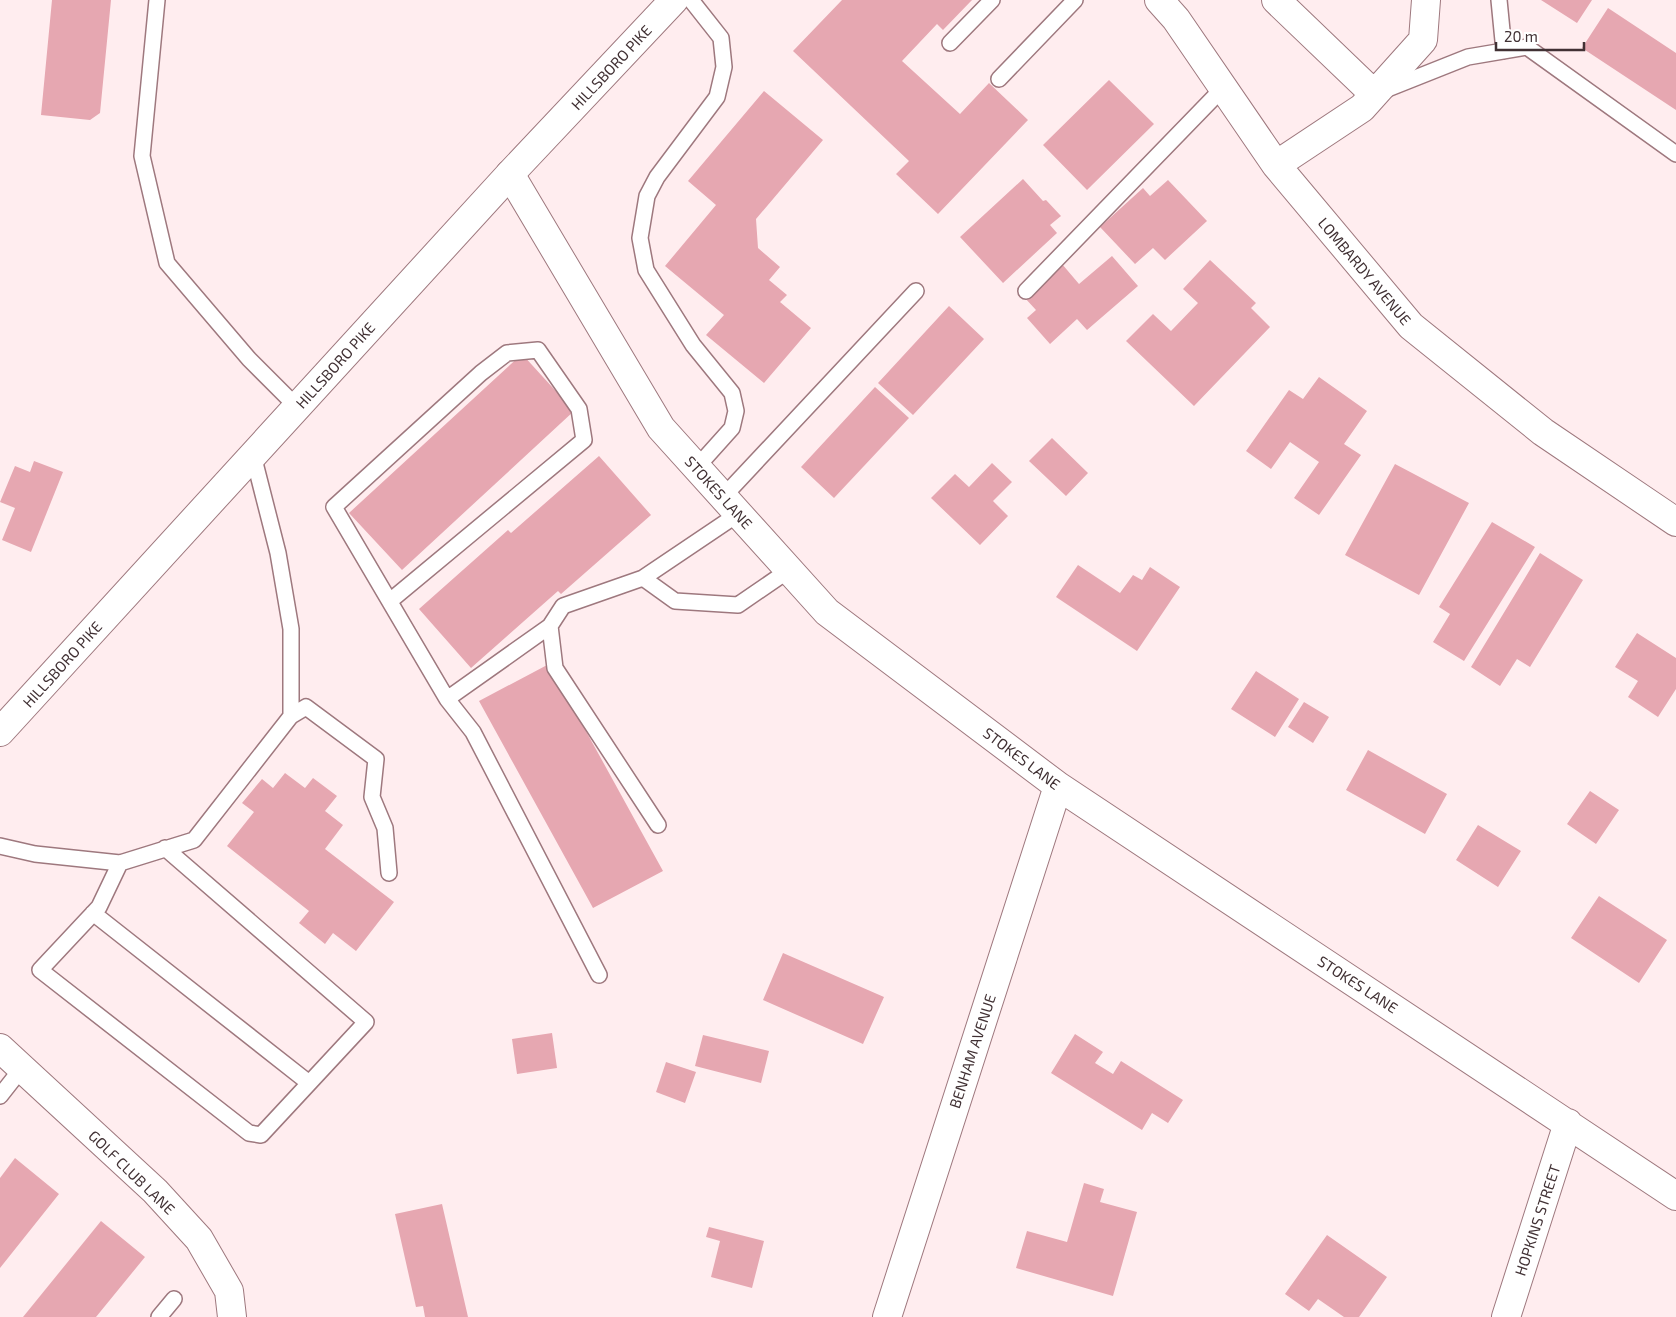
<svg xmlns="http://www.w3.org/2000/svg" width="1676" height="1317" font-family="'Exo 2',sans-serif">
<rect width="100%" height="100%" fill="#ffedef"/>
<!-- building -->
<path fill="#e6a7b1" d="M52 0H111L100 113 90 120 41 115Z
M842 0H972L943 30 937 24 902 61 960 114 989 83 1028 120 938 214 896 174 909 161 793 51Z
M1541 0H1592L1577 23Z
M1608 8 1676 53V110L1582 48Z
M1109 80 1154 124 1087 190 1043 145Z
M764 91 823 140 756 219 758 248 780 267 769 280 787 295 780 302 811 328 764 383 706 335 724 315 665 266 716 205 688 181Z
M1023 179 1043 201 1046 200 1061 216 1050 225 1057 233 1003 283 960 237Z
M1168 180 1207 221 1165 260 1153 248 1135 264 1100 227 1143 188 1150 196Z
M1112 256 1138 286 1087 330 1077 319 1050 344 1027 318 1036 310 1024 297 1062 264 1079 284Z
M1210 260 1256 303 1251 308 1270 327 1194 406 1126 341 1153 314 1171 331 1198 303 1183 289Z
M949 306 984 339 913 415 878 383Z
M522 354 574 411 402 570 349 513Z
M1319 377 1367 411 1344 444 1361 455 1319 515 1294 498 1319 462 1290 442 1271 469 1246 451 1289 390 1303 399Z
M875 387 909 418 834 498 801 467Z
M1052 438 1088 473 1066 496 1029 461Z
M599 456 651 515 561 594 558 591 471 668 419 609 508 530 511 533Z
M34 461 63 472 31 552 2 540 15 508 0 502 15 466 30 472Z
M992 463 1012 482 993 501 1008 516 980 545 931 498 955 474 969 487Z
M1395 464 1469 503 1419 595 1345 555Z
M1492 522 1535 547 1464 661 1433 642 1450 614 1439 607Z
M1540 553 1583 580 1530 667 1517 659 1500 686 1471 667Z
M1078 565 1120 593 1133 575 1142 580 1150 567 1180 587 1137 651 1056 597Z
M1637 633 1676 658V689L1658 717 1628 697 1638 681 1615 667Z
M549 664 663 871 593 908 479 701Z
M1256 671 1299 699 1275 737 1231 709Z
M1304 702 1329 717 1313 743 1288 727Z
M1368 750 1447 794 1425 834 1346 790Z
M285 773 305 788 313 778 337 796 325 811 343 825 325 849 394 902 356 951 333 933 325 944 299 923 309 911 227 846 254 812 242 803 262 779 273 788Z
M1590 791 1619 810 1596 844 1567 824Z
M1478 825 1521 851 1498 887 1456 860Z
M1599 896 1667 940 1639 983 1571 938Z
M783 953 884 997 863 1044 763 1000Z
M552 1033 557 1068 517 1074 512 1039Z
M1075 1034 1103 1052 1095 1063 1113 1074 1121 1061 1183 1100 1168 1123 1152 1113 1142 1130 1051 1073Z
M703 1035 769 1051 761 1083 695 1066Z
M666 1062 696 1072 685 1103 656 1092Z
M15 1158 59 1194 0 1268V1178Z
M1084 1183 1104 1189 1100 1202 1137 1212 1113 1296 1016 1268 1027 1231 1067 1242Z
M442 1204 468 1317H425L423 1306 416 1307 395 1214Z
M101 1221 145 1257 96 1317H23Z
M709 1227 764 1241 752 1288 711 1277 720 1241 706 1237Z
M1327 1235 1387 1277 1359 1317H1344L1318 1299 1309 1311 1285 1294Z"/>
<g fill="none" stroke-linecap="round" stroke-linejoin="round">
<defs>
<path id="lane" d="M157 0 142 156 167 263 249 359 297 407
M691 0 721 38 724 67 717 97 657 177 647 196 640 238 646 270 693 345 732 393 736 411 732 428 697 467
M1499 0 1504 51
M950 43 992 0
M999 79 1075 0
M1385 90 1468 57 1527 47 1676 154
M1026 291 1223 88
M253 455 278 553 291 629V716
M723 497 916 291
M643 578 675 601 738 605 789 570
M390 601 584 440 579 409 538 350 507 353 481 373 334 507 447 699 550 626
M447 699 473 732 599 975
M658 825 555 668 550 626 563 606 643 578 738 514
M0 846 35 854 120 863 194 840 291 716 306 707 376 759 372 797 385 828 389 873
M120 863 99 907 40 970 249 1133 261 1135 366 1022 165 848
M93 913 309 1083
M0 1096 22 1068
M159 1317 174 1299"/>
<path id="street" d="M1159 0 1176 19 1276 165 1411 326 1543 432 1676 522
M1276 0 1374 94
M1276 165 1362 108 1423 40 1426 0
M510 174 661 428 827 612 1058 786 1676 1196
M0 1048 155 1191 199 1239 229 1291 232 1317
M887 1317 1058 786
M1506 1317 1568 1123"/>
<path id="primary" d="M0 732 510 174 674 0"/>
</defs>
<!-- lane casing -->
<use href="#lane" stroke="#9e787e" stroke-width="18"/>
<!-- street casing -->
<use href="#street" stroke="#9e787e" stroke-width="30"/>
<!-- primary casing -->
<use href="#primary" stroke="#9e787e" stroke-width="30"/>
<!-- lane -->
<use href="#lane" stroke="#fff" stroke-width="15"/>
<!-- street -->
<use href="#street" stroke="#fff" stroke-width="28"/>
<!-- primary -->
<use href="#primary" stroke="#fff" stroke-width="28"/>
</g>
<g text-anchor="middle" dominant-baseline="central" stroke-width="5" stroke-linejoin="round" paint-order="stroke">
<!-- street labels -->
<g font-size="15" fill="#413134" stroke="#fff">
<text transform="translate(611 67) rotate(-47)">HILLSBORO PIKE</text>
<text transform="translate(1365 271) rotate(50)">LOMBARDY AVENUE</text>
<text transform="translate(335 365) rotate(-48)">HILLSBORO PIKE</text>
<text transform="translate(719 492) rotate(48)">STOKES LANE</text>
<text transform="translate(62 664) rotate(-48)">HILLSBORO PIKE</text>
<text transform="translate(1022 758) rotate(37)">STOKES LANE</text>
<text transform="translate(1358 984) rotate(33)">STOKES LANE</text>
<text transform="translate(972 1051) rotate(-72)">BENHAM AVENUE</text>
<text transform="translate(132 1172) rotate(44)">GOLF CLUB LANE</text>
<text transform="translate(1537 1220) rotate(-72)">HOPKINS STREET</text>
</g>
</g>
<!-- scale -->
<path d="M1496 42v8h88v-8" fill="none" stroke="#413134" stroke-width="2.5"/>
<text x="1504" y="42" font-size="15" fill="#413134" stroke="#ffffff" stroke-width="4" paint-order="stroke">20 m</text>
</svg>
